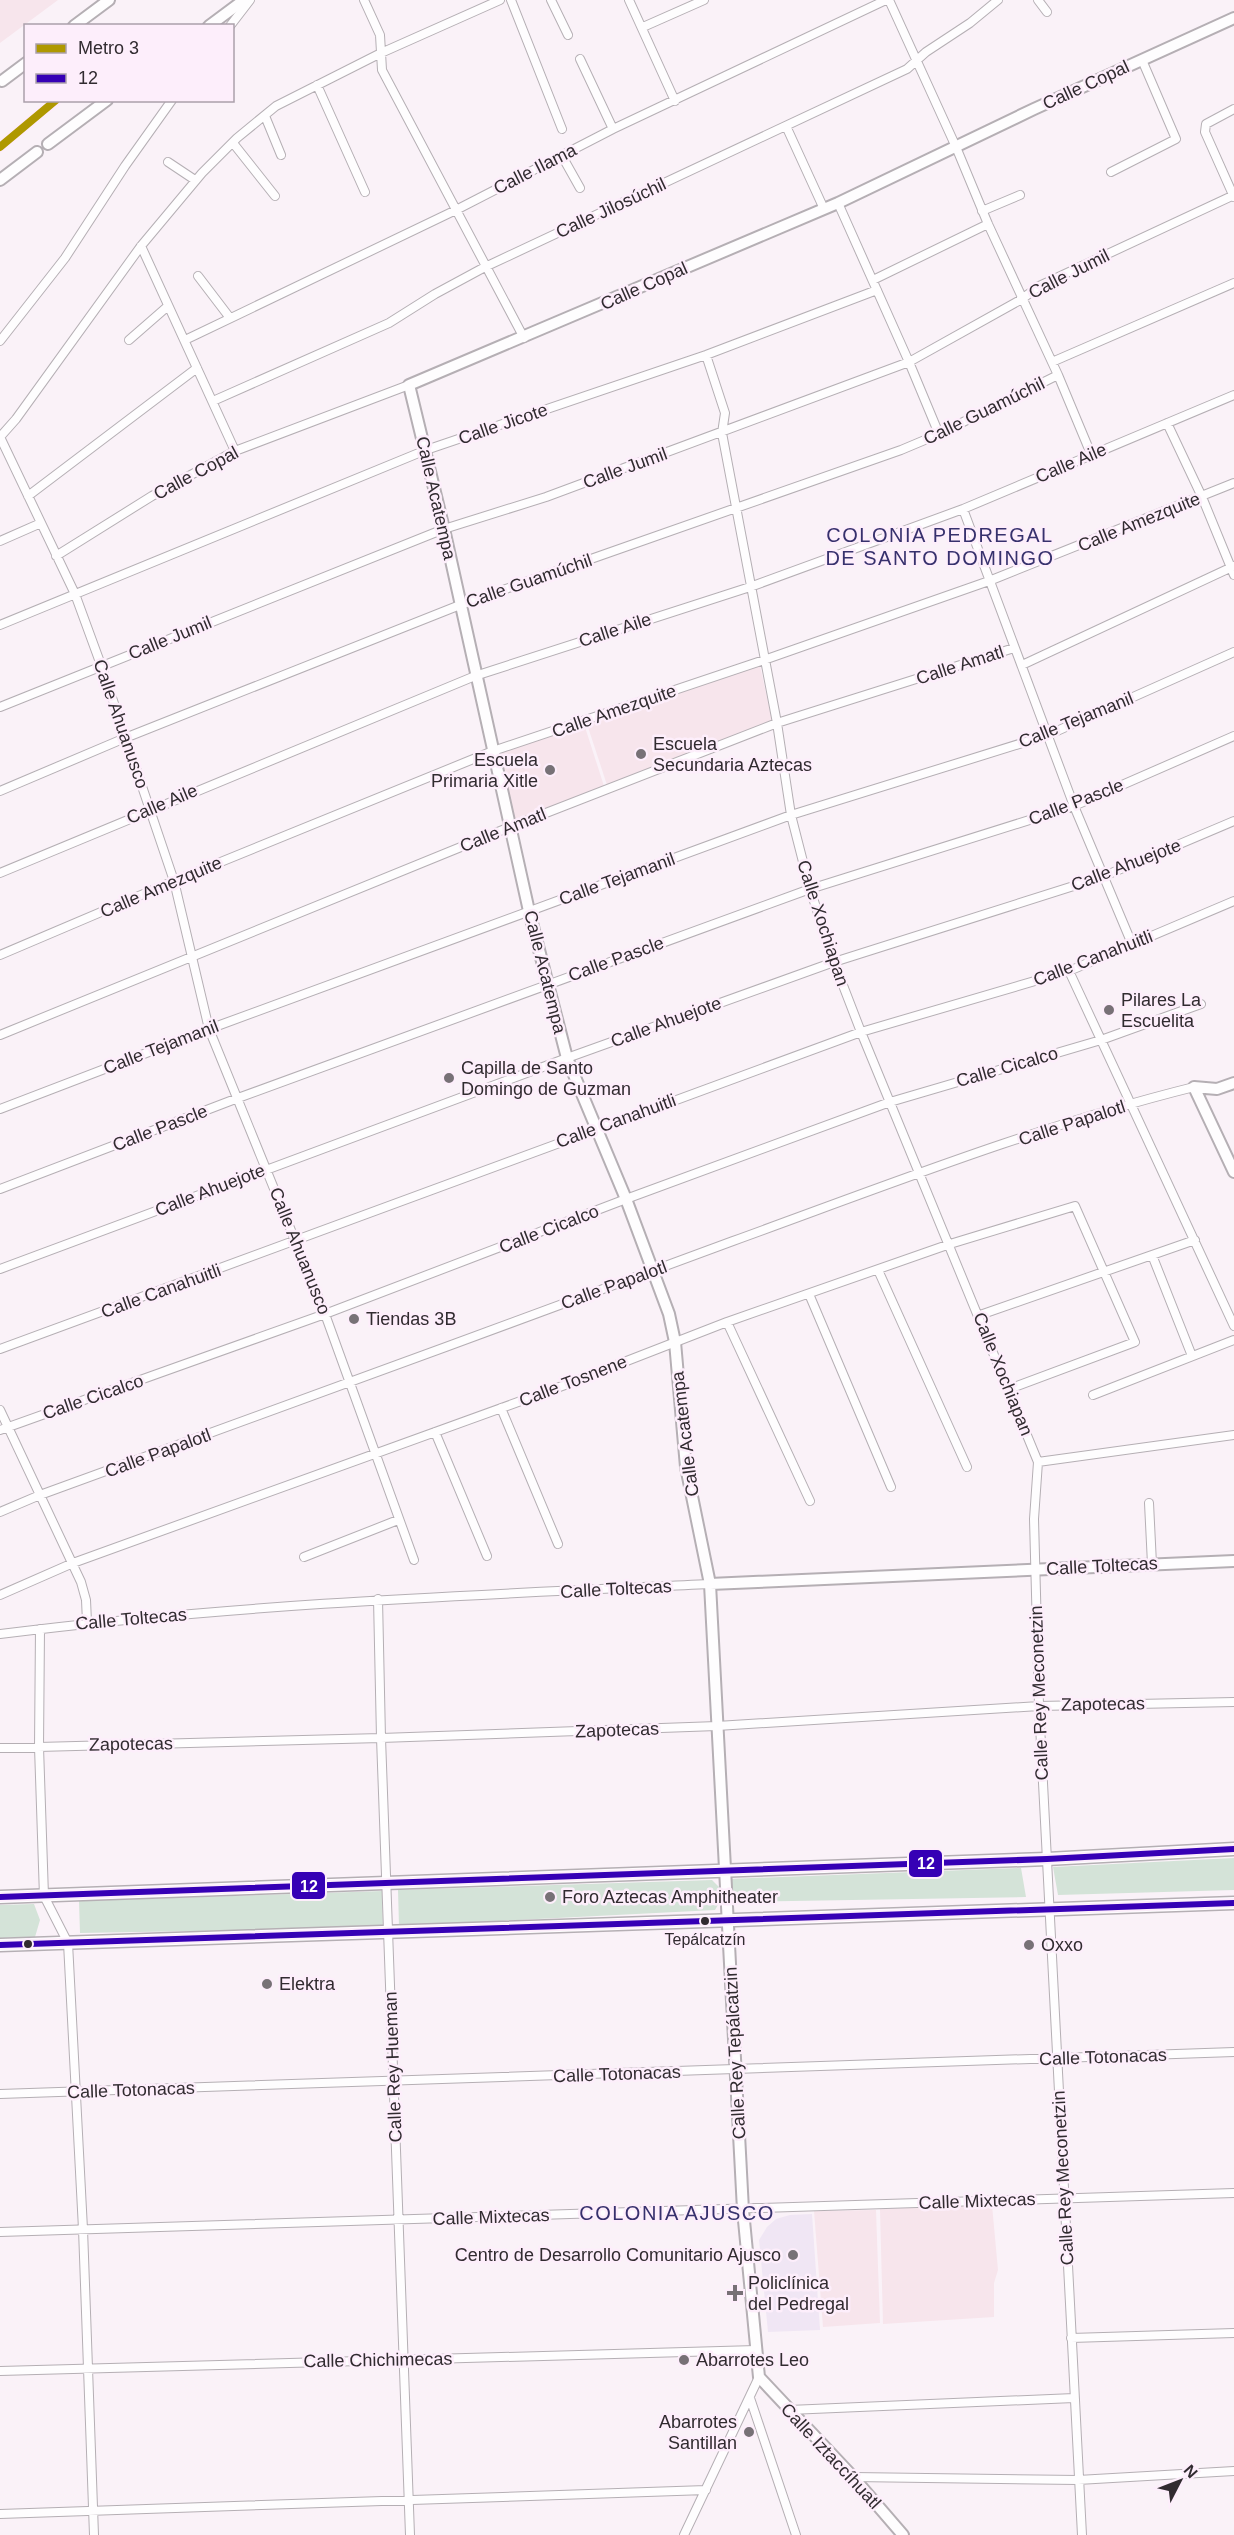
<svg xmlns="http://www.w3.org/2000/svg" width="1234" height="2535" font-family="Helvetica,sans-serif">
<rect width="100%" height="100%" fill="#faf2f8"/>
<!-- education -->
<path fill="#f7e5ec" d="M0 0H58L0 43Z
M760 666 772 720 607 785 587 724Z
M584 724 604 786 513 821 497 754Z
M992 2205 998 2270 994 2283V2317L883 2324 880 2209Z
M876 2210 880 2323 823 2327 814 2211Z"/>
<!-- medical -->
<path fill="#f0e6f4" d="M812 2214 820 2330 768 2332 759 2240 767 2227 776 2219 790 2215Z"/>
<!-- green -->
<path fill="#d4e3d8" d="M1234 1858V1890L1058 1895 1053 1867Z
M1021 1868 1026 1897 732 1902 727 1893V1879Z
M712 1880 725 1893 715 1910 399 1926 398 1890Z
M382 1891 383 1928 80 1933 79 1901Z
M34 1904 40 1920 35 1937 0 1938V1905Z"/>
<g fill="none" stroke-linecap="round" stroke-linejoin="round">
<defs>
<path id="street" d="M364 0 380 35 382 70 524 338
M511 0 562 129
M551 0 568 35
M629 0 675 101
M889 0 956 147 988 224 1058 375 1091 454
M1038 0 1047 12
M230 26 250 0
M643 27 704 0
M580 59 613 129
M317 85 365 192
M1234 109 1206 124 1205 132 1234 197
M265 116 281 155
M786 126 824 209
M233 143 275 196
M562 156 580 188
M168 162 195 180
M1111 172 1176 139 1142 60
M838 203 909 362 939 434
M982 211 1020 195
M141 246 235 451
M198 276 230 318
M873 280 988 224
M129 340 168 306
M185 340 456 210 613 129 886 0
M0 341 65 258 125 166 172 100
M706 355 725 413 722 433 777 723 791 815 810 889 834 962 861 1032 1038 1462 1034 1519 1039 1706 1082 2535
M1052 362 1234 283
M213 401 389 323 435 294 485 267 907 69 926 52 970 23 998 0
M1167 423 1202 497 1234 575
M0 437 75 594 101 665 174 881 209 1029 325 1314 414 1560
M0 437 16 419 141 246 202 173 237 138 276 106 381 53 500 0
M28 496 197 368
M963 509 1074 806 1132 944
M0 541 41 523
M56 556 152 496 235 451 409 385
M0 625 426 450 706 355 877 290
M1022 665 1234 566
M0 707 444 529 546 497 909 362 1022 299 1039 286 1234 195
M0 791 125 738 460 605 901 450 939 434 1058 375
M0 873 475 676 750 587 963 509 1234 395
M0 955 174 881 493 751 764 660 989 581 1234 483
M1069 971 1234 1326
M0 1035 510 827 777 723 1014 648
M0 1109 209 1029 791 815 1048 735 1234 652
M0 1189 238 1098 810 889 1074 806 1234 736
M1152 1255 1192 1356
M0 1269 567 1058 834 962 1102 877 1234 821
M878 1270 967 1467
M809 1294 891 1487
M980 1315 1195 1240
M727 1322 810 1501
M0 1349 861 1032 1069 971 1234 901
M1093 1395 1234 1340
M501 1408 558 1544
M0 1410 81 1582 86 1600 87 1622
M0 1430 325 1314 626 1199 890 1102 1101 1040 1201 1004
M435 1432 487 1556
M1038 1462 1234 1435
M1149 1503 1152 1564
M0 1512 40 1495C272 1412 502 1326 733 1241 885 1186 1037 1126 1194 1087
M304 1557 398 1520
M0 1595 73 1563 565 1385 727 1322 950 1244 1075 1206 1135 1342 1009 1389
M378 1599 381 1738 410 2535
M40 1629 39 1747 44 1896 68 1943 83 2229 94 2535
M0 1634C236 1604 473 1595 710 1584
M0 1748 381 1738 717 1726 1039 1706 1234 1702
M0 2094 1234 2052
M0 2232 1234 2193
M1071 2338 1234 2333
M0 2371 756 2350
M750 2398 796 2535
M789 2410 1074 2398
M853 2477 1078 2480 1234 2471
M0 2514 706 2490
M684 2535 759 2377"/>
<path id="secondary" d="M74 26 109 0
M209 26 244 0
M2 81 26 63
M48 144 107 100
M0 180 37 152
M1194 1087 1234 1172
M1194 1087 1217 1089 1234 1083
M710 1584 1234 1561
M903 2535 853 2477 759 2377 743 2210 710 1584 686 1467 675 1342 669 1314 626 1199 567 1058 529 911 444 529 409 385 838 203 1034 109 1234 18"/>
<path id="primary" d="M0 1897 1047 1859 1234 1849
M0 1945 1234 1903"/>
</defs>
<!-- street casing -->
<use href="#street" stroke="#b5afb4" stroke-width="10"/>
<!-- secondary casing -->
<use href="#secondary" stroke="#b5afb4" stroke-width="14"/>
<!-- primary casing -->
<use href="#primary" stroke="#b5afb4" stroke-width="15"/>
<!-- street -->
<use href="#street" stroke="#fefdfe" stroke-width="8"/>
<!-- secondary -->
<use href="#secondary" stroke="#fefdfe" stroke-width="10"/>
<!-- primary -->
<use href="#primary" stroke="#fefdfe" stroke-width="12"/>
<defs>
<path id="bus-1" d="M0 1897 1047 1859 1234 1849
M0 1945 1234 1903"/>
</defs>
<!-- bus-1 casing -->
<use href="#bus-1" stroke="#fdeefb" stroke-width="10"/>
<!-- bus-1 -->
<use href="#bus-1" stroke="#3600b5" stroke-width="6"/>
<defs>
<path id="metro-1" d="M0 147 56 100"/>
</defs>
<!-- metro-1 casing -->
<use href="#metro-1" stroke="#fdeefb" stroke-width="12"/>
<!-- metro-1 -->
<use href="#metro-1" stroke="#af9800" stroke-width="8"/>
</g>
<!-- markers -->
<g fill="#777176" stroke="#fdeefb" stroke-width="2">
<circle cx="641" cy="754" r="6"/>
<circle cx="550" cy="770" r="6"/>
<circle cx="1109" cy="1010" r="6"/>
<circle cx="449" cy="1078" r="6"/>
<circle cx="354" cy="1319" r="6"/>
<circle cx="550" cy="1897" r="6"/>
<circle cx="1029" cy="1945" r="6"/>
<circle cx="267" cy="1984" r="6"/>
<circle cx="793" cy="2255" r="6"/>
<path d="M732 2284h6v6h6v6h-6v6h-6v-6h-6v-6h6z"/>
<circle cx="684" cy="2360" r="6"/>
<circle cx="749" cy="2432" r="6"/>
</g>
<g fill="#312b30" stroke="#fdeefb" stroke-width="2">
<circle cx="705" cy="1921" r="5"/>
<circle cx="28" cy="1944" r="5"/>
</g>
<g text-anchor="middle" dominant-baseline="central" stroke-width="5" stroke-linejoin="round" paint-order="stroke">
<!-- bus labels -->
<g font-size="16" fill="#312b30" stroke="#fdeefb">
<text x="705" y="1939">Tepálcatzín</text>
</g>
<!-- street labels -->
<g font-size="18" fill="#312b30" stroke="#fdeefb">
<text transform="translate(1086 85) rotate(-25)">Calle Copal</text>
<text transform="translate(535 169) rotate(-27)">Calle Ilama</text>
<text transform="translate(611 208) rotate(-25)">Calle Jilosúchil</text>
<text transform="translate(1069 274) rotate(-27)">Calle Jumil</text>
<text transform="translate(644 286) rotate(-24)">Calle Copal</text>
<text transform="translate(984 411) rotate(-26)">Calle Guamúchil</text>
<text transform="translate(503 424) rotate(-19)">Calle Jicote</text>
<text transform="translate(1071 463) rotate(-23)">Calle Aile</text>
<text transform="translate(625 468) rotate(-20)">Calle Jumil</text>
<text transform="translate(196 473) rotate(-28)">Calle Copal</text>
<text transform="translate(436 498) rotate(77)">Calle Acatempa</text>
<text transform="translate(1139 522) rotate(-22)">Calle Amezquite</text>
<text transform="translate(529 581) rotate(-19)">Calle Guamúchil</text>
<text transform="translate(615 630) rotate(-18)">Calle Aile</text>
<text transform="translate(170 638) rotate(-22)">Calle Jumil</text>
<text transform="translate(960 665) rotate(-18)">Calle Amatl</text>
<text transform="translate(614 711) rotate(-19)">Calle Amezquite</text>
<text transform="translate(1076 720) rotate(-22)">Calle Tejamanil</text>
<text transform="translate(121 724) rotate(71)">Calle Ahuanusco</text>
<text transform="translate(1076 802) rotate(-21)">Calle Pascle</text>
<text transform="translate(162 804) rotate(-23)">Calle Aile</text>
<text transform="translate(503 830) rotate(-22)">Calle Amatl</text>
<text transform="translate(1126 865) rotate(-21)">Calle Ahuejote</text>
<text transform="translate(617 879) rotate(-20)">Calle Tejamanil</text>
<text transform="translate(161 887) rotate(-23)">Calle Amezquite</text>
<text transform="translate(823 923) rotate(72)">Calle Xochiapan</text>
<text transform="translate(1093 958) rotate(-21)">Calle Canahuitli</text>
<text transform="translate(616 959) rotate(-20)">Calle Pascle</text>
<text transform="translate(545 972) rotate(76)">Calle Acatempa</text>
<text transform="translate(666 1022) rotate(-20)">Calle Ahuejote</text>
<text transform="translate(161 1047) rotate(-21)">Calle Tejamanil</text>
<text transform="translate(1007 1067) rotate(-16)">Calle Cicalco</text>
<text transform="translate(616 1121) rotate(-20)">Calle Canahuitli</text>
<text transform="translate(1072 1123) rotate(-18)">Calle Papalotl</text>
<text transform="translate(160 1128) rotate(-21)">Calle Pascle</text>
<text transform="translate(210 1190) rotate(-21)">Calle Ahuejote</text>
<text transform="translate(549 1229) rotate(-21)">Calle Cicalco</text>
<text transform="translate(300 1251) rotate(68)">Calle Ahuanusco</text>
<text transform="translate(614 1285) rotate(-20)">Calle Papalotl</text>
<text transform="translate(161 1291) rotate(-20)">Calle Canahuitli</text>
<text transform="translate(1003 1374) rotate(68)">Calle Xochiapan</text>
<text transform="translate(573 1381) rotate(-21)">Calle Tosnene</text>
<text transform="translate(93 1397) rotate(-19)">Calle Cicalco</text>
<text transform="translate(685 1434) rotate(-97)">Calle Acatempa</text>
<text transform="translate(158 1453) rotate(-20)">Calle Papalotl</text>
<text transform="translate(1102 1566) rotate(-3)">Calle Toltecas</text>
<text transform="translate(616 1589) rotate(-3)">Calle Toltecas</text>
<text transform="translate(131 1619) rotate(-5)">Calle Toltecas</text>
<text transform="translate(1039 1693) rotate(-92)">Calle Rey Meconetzin</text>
<text transform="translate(1103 1704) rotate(-1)">Zapotecas</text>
<text transform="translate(617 1730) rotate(-2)">Zapotecas</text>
<text transform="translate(131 1744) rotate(-1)">Zapotecas</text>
<text transform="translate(735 2053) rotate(-93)">Calle Rey Tepálcatzin</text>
<text transform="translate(1103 2057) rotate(-2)">Calle Totonacas</text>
<text transform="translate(393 2067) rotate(-92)">Calle Rey Hueman</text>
<text transform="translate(617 2074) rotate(-2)">Calle Totonacas</text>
<text transform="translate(131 2090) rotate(-2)">Calle Totonacas</text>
<text transform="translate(1063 2178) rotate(-93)">Calle Rey Meconetzin</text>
<text transform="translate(977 2201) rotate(-2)">Calle Mixtecas</text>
<text transform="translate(491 2217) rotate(-2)">Calle Mixtecas</text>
<text transform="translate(378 2360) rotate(-1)">Calle Chichimecas</text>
<text transform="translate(831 2456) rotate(47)">Calle Iztaccíhuatl</text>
</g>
<!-- poi labels -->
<g font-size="18" fill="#312b30" stroke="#fdeefb" text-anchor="start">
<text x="653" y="744">Escuela<tspan x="653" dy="21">Secundaria Aztecas</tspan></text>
<text x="538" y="760" text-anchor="end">Escuela<tspan x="538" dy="21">Primaria Xitle</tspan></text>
<text x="1121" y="1000">Pilares La<tspan x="1121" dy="21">Escuelita</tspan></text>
<text x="461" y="1068">Capilla de Santo<tspan x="461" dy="21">Domingo de Guzman</tspan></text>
<text x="366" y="1319">Tiendas 3B</text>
<text x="562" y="1897">Foro Aztecas Amphitheater</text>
<text x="1041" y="1945">Oxxo</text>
<text x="279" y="1984">Elektra</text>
<text x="781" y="2255" text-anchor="end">Centro de Desarrollo Comunitario Ajusco</text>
<text x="748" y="2283">Policlínica<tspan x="748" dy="21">del Pedregal</tspan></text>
<text x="696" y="2360">Abarrotes Leo</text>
<text x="737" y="2422" text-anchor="end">Abarrotes<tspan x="737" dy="21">Santillan</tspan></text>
</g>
<!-- neighbourhood labels -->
<g font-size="20" letter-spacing="1.5" fill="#37316d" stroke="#fdeefb">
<text x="940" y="535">COLONIA PEDREGAL<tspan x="940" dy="23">DE SANTO DOMINGO</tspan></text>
<text x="677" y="2213">COLONIA AJUSCO</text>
</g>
</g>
<g stroke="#fdeefb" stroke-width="2">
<rect x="908" y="1849" width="35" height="29" rx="6" fill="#3600b5"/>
<rect x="291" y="1871" width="35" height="29" rx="6" fill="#3600b5"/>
</g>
<g font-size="16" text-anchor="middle" font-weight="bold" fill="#fff">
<text x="926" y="1869">12</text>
<text x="309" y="1892">12</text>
</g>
<!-- legend -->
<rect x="24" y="24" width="210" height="78" fill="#fdeefb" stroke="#aba0aa" stroke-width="1.5"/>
<rect x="36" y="44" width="30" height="9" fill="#af9800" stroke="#aba0aa" stroke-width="1.5"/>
<text x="78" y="54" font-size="18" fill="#312b30">Metro 3</text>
<rect x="36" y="74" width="30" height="9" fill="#3600b5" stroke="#aba0aa" stroke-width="1.5"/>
<text x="78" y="84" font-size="18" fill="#312b30">12</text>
<!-- north arrow -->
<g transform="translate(1180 2481) rotate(48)" stroke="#fdeefb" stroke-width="4.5" paint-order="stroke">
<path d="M0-4.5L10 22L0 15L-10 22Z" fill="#312b30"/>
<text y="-9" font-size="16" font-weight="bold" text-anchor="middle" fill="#312b30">N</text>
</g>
</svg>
